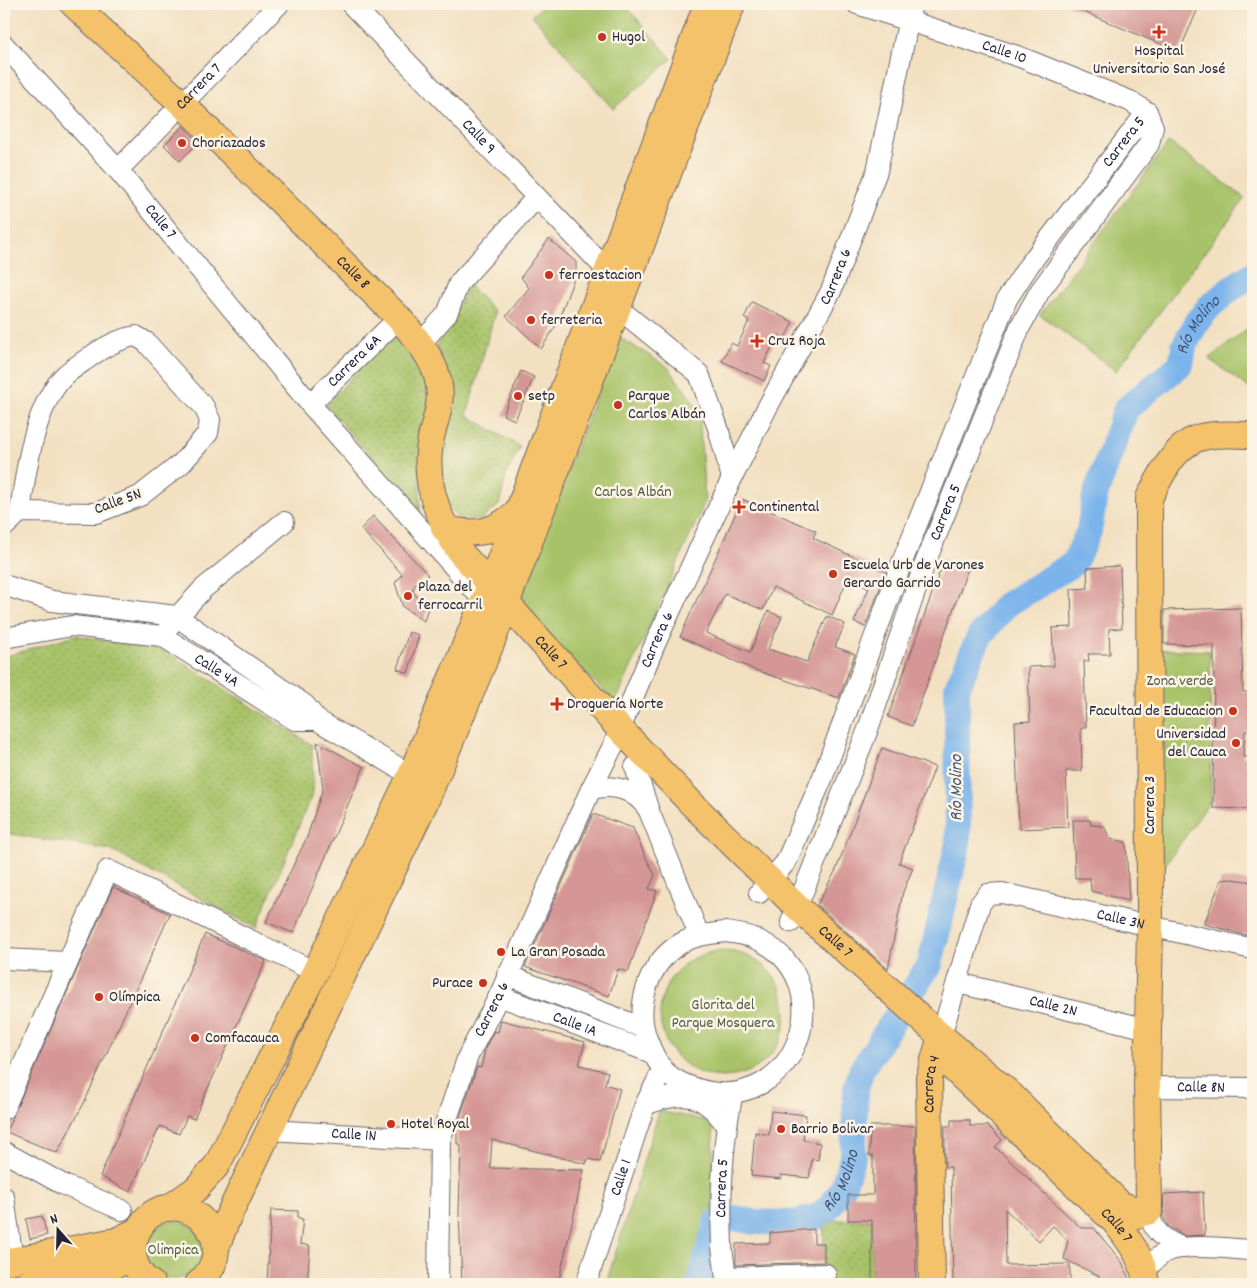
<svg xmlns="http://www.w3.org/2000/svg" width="1257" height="1288" font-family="Dekko,sans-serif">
<defs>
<pattern id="grass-dots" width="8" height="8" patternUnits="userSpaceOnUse" patternTransform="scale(1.25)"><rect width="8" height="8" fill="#a7c268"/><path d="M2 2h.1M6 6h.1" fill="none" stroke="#8fa65b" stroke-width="1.8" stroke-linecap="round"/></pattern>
</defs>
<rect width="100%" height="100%" fill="#fcf5e5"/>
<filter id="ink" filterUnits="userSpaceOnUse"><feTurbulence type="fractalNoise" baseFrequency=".02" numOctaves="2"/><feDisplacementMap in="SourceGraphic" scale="10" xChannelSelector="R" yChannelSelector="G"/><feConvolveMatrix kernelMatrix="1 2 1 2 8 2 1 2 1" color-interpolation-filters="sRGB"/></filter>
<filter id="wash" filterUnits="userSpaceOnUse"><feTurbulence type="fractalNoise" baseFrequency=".0096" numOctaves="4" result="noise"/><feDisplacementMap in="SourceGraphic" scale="20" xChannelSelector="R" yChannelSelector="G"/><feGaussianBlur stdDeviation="1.12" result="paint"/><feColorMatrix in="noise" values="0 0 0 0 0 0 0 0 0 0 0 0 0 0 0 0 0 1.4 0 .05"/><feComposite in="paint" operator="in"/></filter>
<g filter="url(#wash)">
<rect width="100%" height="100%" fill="#f2e0c1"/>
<!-- grass -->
<path fill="url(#grass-dots)" stroke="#647252" d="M469 285 495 312 467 415 520 447 507 472 499 505 481 520 456 517 441 495 437 470 448 385 437 345Z
M398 327 415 352 425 382 430 413 420 482V516L326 405Z
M75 635 165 651 312 745 313 792 256 928 110 850 4 833V657Z
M713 1216 718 1284H692Z
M824 1220H872V1284H824Z"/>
<!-- park -->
<path fill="#a7c268" stroke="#647252" d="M546 4H624L672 59 613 109 532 15Z
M1169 142 1245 198 1116 371 1040 315Z
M1253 324V391L1209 359Z
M619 337 668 367 699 410 705 502 615 703 532 618 523 600 524 582Z
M1149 649 1210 651 1211 800 1156 878Z
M660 1014a63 63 0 1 1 126 0a63 63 0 1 1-126 0Z
M659 1111 713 1122V1216L692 1284H606Z
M145 1250a29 29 0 1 1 58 0a29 29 0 1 1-58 0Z"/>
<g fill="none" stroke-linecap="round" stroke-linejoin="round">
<!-- river -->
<path stroke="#7ab4eb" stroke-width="26" id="s1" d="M699 1284 716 1223 734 1218 754 1222 794 1223 818 1216 828 1208 842 1190 853 1156 856 1088 862 1069 930 964 958 843 957 688 979 637 1006 605 1074 563 1089 531 1095 496 1126 409 1181 364 1184 347 1196 323 1210 306 1233 287 1253 274"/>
</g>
<g id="blocks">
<!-- building -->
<path fill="#d59795" d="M1065 4H1200L1179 52Z
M183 126 199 142 180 161 164 145Z
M549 239 576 262V273L557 324 541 349 506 316 529 288 521 277Z
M752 302 793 322 785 338 778 335 764 363 771 366 764 381 722 361 731 343 737 346 749 321 744 318Z
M521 371 534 377 515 420 503 415Z
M742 499 816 531 813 538 886 572 865 627 854 622 869 588 848 578 832 615 773 587 763 610 725 594 706 633 750 652 768 611 782 617 768 649 807 662 827 616 845 624 835 647 855 654 839 698 755 670 680 637Z
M373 516 428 575 417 582 412 591 420 600 430 601 424 621 403 607 395 583 402 574 361 529Z
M944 560 968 568 912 726 888 717Z
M1120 566 1122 628 1109 629 1110 654H1088L1089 661H1084L1086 728H1081L1082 771H1066L1068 827 1019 829 1015 722 1030 721 1028 667 1054 666 1052 628 1072 627 1071 589 1088 588 1087 568Z
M1241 608 1243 692H1253V731H1245L1243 757H1253V809L1213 808 1214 645 1164 644V610Z
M409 632 419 635 408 673 397 669Z
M317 742 364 767 293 933 266 922 307 837 323 788Z
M882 748 935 767 899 863 913 868 903 892 888 969 817 905 836 870Z
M593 814 633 828 646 858 655 875 649 889 657 891 628 972 618 969 609 996 525 967Z
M1073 820H1090L1091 825 1104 826 1110 839 1126 842 1129 901 1091 891 1090 878H1075Z
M1232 879 1253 882V937L1204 924 1221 880Z
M113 887 170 914 84 1103 57 1153 6 1132Z
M205 934 266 961 194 1119 187 1116 179 1134 160 1126 130 1192 100 1176Z
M501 1020 585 1042 579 1065 608 1072 605 1084 620 1089 600 1162 588 1159 586 1164 492 1140 490 1168 584 1170 558 1284H462L459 1212 461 1144H457V1126L477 1067 481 1068 486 1046 494 1031 498 1032Z
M771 1111 806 1115 803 1140 820 1143 818 1160 812 1159 809 1178 781 1175V1179L751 1176 755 1132 769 1135Z
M951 1120H970V1126H988L1002 1140 995 1147 1081 1228H1094L1122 1262 1128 1275V1284H1099V1276L1064 1259 1068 1240 1053 1226 1039 1241 1005 1209 1006 1265 1070 1264V1284H1053L1052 1279 998 1280V1284H953L951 1167H945V1126H951Z
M870 1126H915L916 1284H872V1220H848V1195H873V1156H869Z
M1203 1192 1205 1235 1185 1236 1168 1226 1163 1216 1164 1194Z
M271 1210 298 1211V1218L303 1219 300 1244 310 1246 307 1284H267Z
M42 1216 47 1235 30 1239 26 1219Z
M814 1229V1243H824V1262L736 1265V1244L770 1243V1233Z"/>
</g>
</g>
<g filter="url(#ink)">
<use href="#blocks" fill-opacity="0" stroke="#6b646a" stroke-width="1"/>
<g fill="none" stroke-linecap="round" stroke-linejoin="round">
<defs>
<g id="minor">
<path id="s2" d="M351 4 606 269"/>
<path id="s3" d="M857 4 1020 57 1130 101 1147 112"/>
<path id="s4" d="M4 45 118 170 310 404 484 601"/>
<path id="s5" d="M118 170 279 4"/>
<path d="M618 308 699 374 718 428 732 478"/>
<path d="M420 344 447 314 459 283 536 198"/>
<path id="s6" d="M310 404 399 318"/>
<path d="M4 527 20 512C26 470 34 406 65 375 72 369 80 364 87 359 102 348 118 339 136 336L146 342 204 407 210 420 208 433 181 464 140 496 96 513 20 512"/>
<path d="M4 585 52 601 176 616 305 705 317 720"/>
<path d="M169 626 203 589 284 522"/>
<path id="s7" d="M4 638 72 626 162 636 295 720H317L411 775"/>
<path d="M635 767 649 811 699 935"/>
<path d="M591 789C614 784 633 788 648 809"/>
<path id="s8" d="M759 893 786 862 822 779 904 557 1007 299 1029 265 1147 112"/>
<path id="s9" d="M791 922 867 732 924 566 1020 327 1040 291 1149 144 1153 127 1147 112"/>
<path d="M725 932C733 933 743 934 751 937 848 974 798 1119 698 1089 667 1080 658 1068 647 1039 635 1006 648 965 678 945 692 936 708 934 725 932Z"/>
<path d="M4 959 67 962"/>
<path d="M507 975 643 1028"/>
<path id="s10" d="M958 983 1148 1029"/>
<path id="s11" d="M499 996 652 1053"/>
<path id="s12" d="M941 1036 980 904 988 894 1002 893 1253 949"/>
<path id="s13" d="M1147 1087 1253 1088"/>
<path d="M645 1105C682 1091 702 1091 726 1125"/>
<path d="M4 1109 108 870 315 972"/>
<path id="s14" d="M269 1130 440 1140"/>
<path d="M4 1152 64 1185 122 1210"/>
<path d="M4 1197 13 1260"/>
<path d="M1149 1211C1152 1232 1164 1240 1183 1248"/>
<path d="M1145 1270C1152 1263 1158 1256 1166 1252 1187 1243 1230 1249 1253 1250"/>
<path d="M726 1277 826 1274"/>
<path id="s15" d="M438 1284 440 1140 468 1056 499 996 591 789 614 744 655 644 732 478 767 408 831 291 877 171 912 4"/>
<path id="s16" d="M586 1284 645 1105 662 1071"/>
<path id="s17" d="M726 1284C726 1271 723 1259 722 1246 720 1196 722 1142 733 1093"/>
</g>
<g id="major">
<path id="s18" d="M73 4 181 103 399 318C415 338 436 359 439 386 442 405 435 420 431 438 422 480 437 518 460 552L620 729 694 806 798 908 935 1031 1009 1093 1120 1204 1130 1208 1149 1211"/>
<path d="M444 528C477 537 495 533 520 509"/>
<path id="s19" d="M939 1055 1115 1222C1130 1242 1144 1259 1146 1284"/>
<path d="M169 1208 196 1189 217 1165 315 972 411 775 491 584 707 4"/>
<path d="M1133 1216 1149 1211V1202L1147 1087 1150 926 1149 498C1162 474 1176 440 1207 436 1222 433 1238 435 1253 435"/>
<path d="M216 1248 227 1219 427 798 491 644 732 4"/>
<path d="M4 1262 116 1241 137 1231"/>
<path d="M27 1284 113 1266 133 1258"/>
<path d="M152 1284C139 1276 133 1264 133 1249 133 1239 137 1231 142 1224 175 1178 250 1238 198 1284"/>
<path id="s20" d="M932 1284 929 1078 940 1039"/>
</g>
</defs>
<!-- minor casing -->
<use href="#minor" stroke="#6b646a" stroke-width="22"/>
<!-- major casing -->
<use href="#major" stroke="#6b646a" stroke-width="28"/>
<!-- minor -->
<use href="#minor" stroke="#fff" stroke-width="20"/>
<!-- major -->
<use href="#major" stroke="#f4c26a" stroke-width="26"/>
</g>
</g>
<!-- markers -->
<g fill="#c8321e" stroke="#fcf5e5" stroke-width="2">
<path d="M1156.5 24.5h5v5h5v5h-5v5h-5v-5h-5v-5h5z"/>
<circle cx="602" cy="37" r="5"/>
<circle cx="182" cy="143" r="5"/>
<circle cx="549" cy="275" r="5"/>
<circle cx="531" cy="320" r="5"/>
<path d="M754.5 333.5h5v5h5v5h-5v5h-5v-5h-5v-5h5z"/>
<circle cx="518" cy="396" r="5"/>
<circle cx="618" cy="405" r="5"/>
<path d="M736.5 499.5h5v5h5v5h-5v5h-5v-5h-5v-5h5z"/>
<circle cx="833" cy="574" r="5"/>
<circle cx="408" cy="596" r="5"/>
<path d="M554.5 696.5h5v5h5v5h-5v5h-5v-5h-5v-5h5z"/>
<circle cx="1233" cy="711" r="5"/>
<circle cx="1236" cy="743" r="5"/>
<circle cx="501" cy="952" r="5"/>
<circle cx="483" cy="983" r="5"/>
<circle cx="99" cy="997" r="5"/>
<circle cx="195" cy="1038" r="5"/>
<circle cx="391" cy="1124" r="5"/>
<circle cx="781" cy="1129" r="5"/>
</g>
<g text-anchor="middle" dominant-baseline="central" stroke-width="5" stroke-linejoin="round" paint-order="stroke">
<!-- poi labels -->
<g font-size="16" fill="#22223b" stroke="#fcf5e5" text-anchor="start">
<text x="612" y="37">Hugol</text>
<text x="1159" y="51" text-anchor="middle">Hospital<tspan x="1159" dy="18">Universitario San José</tspan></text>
<text x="192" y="143">Choriazados</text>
<text x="559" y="275">ferroestacion</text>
<text x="541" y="320">ferreteria</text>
<text x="768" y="341">Cruz Roja</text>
<text x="528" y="396">setp</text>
<text x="628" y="396">Parque<tspan x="628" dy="18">Carlos Albán</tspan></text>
<text x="749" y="507">Continental</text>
<text x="843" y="565">Escuela Urb de Varones<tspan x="843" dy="18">Gerardo Garrido</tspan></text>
<text x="418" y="587">Plaza del<tspan x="418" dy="18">ferrocarril</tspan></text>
<text x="567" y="704">Droguería Norte</text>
<text x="1223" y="711" text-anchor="end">Facultad de Educacion</text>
<text x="1226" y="734" text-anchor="end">Universidad<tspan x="1226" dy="18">del Cauca</tspan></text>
<text x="511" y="952">La Gran Posada</text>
<text x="473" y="983" text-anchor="end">Purace</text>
<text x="109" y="997">Olímpica</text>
<text x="205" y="1038">Comfacauca</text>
<text x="401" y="1124">Hotel Royal</text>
<text x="791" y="1129">Barrio Bolivar</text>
</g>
<!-- street labels -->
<g font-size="16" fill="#22223b" stroke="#fcf5e5">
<text stroke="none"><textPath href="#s3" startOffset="155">Calle 10</textPath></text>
<text stroke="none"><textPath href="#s5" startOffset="116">Carrera 7</textPath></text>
<text stroke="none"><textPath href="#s2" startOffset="184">Calle 9</textPath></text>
<text stroke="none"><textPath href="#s8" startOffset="842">Carrera 5</textPath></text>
<text stroke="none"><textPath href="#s4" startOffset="236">Calle 7</textPath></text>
<text stroke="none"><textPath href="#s18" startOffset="388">Calle 8</textPath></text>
<text stroke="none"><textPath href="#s15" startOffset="1095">Carrera 6</textPath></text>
<text stroke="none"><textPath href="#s6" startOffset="62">Carrera 6A</textPath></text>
<text transform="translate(118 502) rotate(-20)">Calle 5N</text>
<text stroke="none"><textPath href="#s9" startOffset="438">Carrera 5</textPath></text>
<text stroke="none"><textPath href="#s15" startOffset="690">Carrera 6</textPath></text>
<text stroke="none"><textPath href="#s18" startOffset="842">Calle 7</textPath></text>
<text stroke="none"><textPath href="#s7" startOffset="224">Calle 4A</textPath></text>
<text transform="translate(1150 805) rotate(-90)">Carrera 3</text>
<text stroke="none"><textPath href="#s12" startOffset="286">Calle 3N</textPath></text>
<text stroke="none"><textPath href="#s18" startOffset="1248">Calle 7</textPath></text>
<text stroke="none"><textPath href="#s10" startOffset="98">Calle 2N</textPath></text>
<text stroke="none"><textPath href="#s15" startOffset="285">Carrera 6</textPath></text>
<text stroke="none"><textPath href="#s11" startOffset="81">Calle 1A</textPath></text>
<text stroke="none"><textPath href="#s20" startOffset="200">Carrera 4</textPath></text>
<text stroke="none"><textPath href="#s13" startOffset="54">Calle 8N</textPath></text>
<text stroke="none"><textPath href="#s14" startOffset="85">Calle 1N</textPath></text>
<text stroke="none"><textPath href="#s16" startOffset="112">Calle 1</textPath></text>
<text stroke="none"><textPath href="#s17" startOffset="96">Carrera 5</textPath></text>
<text stroke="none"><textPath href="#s19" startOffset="246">Calle 7</textPath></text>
</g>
<!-- park labels -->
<g font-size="16" fill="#515a4b" stroke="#fcf5e5">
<text x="633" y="492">Carlos Albán</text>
<text x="1180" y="681">Zona verde</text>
<text x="723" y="1005">Glorita del<tspan x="723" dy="18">Parque Mosquera</tspan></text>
<text x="173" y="1250">Olimpica</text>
</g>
<!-- water labels -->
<g font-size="18" font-style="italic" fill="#415579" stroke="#fcf5e5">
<text stroke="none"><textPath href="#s1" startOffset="1186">Río Molino</textPath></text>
<text transform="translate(957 788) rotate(-90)">Río Molino</text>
<text stroke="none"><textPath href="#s1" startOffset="211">Río Molino</textPath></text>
</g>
</g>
<!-- margin -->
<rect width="1257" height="1288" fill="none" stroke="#fcf5e5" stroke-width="20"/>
<!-- north arrow -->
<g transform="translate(58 1230) rotate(340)" stroke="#fcf5e5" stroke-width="4" paint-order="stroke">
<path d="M0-4L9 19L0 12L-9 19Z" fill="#22223b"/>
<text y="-8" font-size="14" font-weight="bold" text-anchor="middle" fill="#22223b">N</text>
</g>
</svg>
